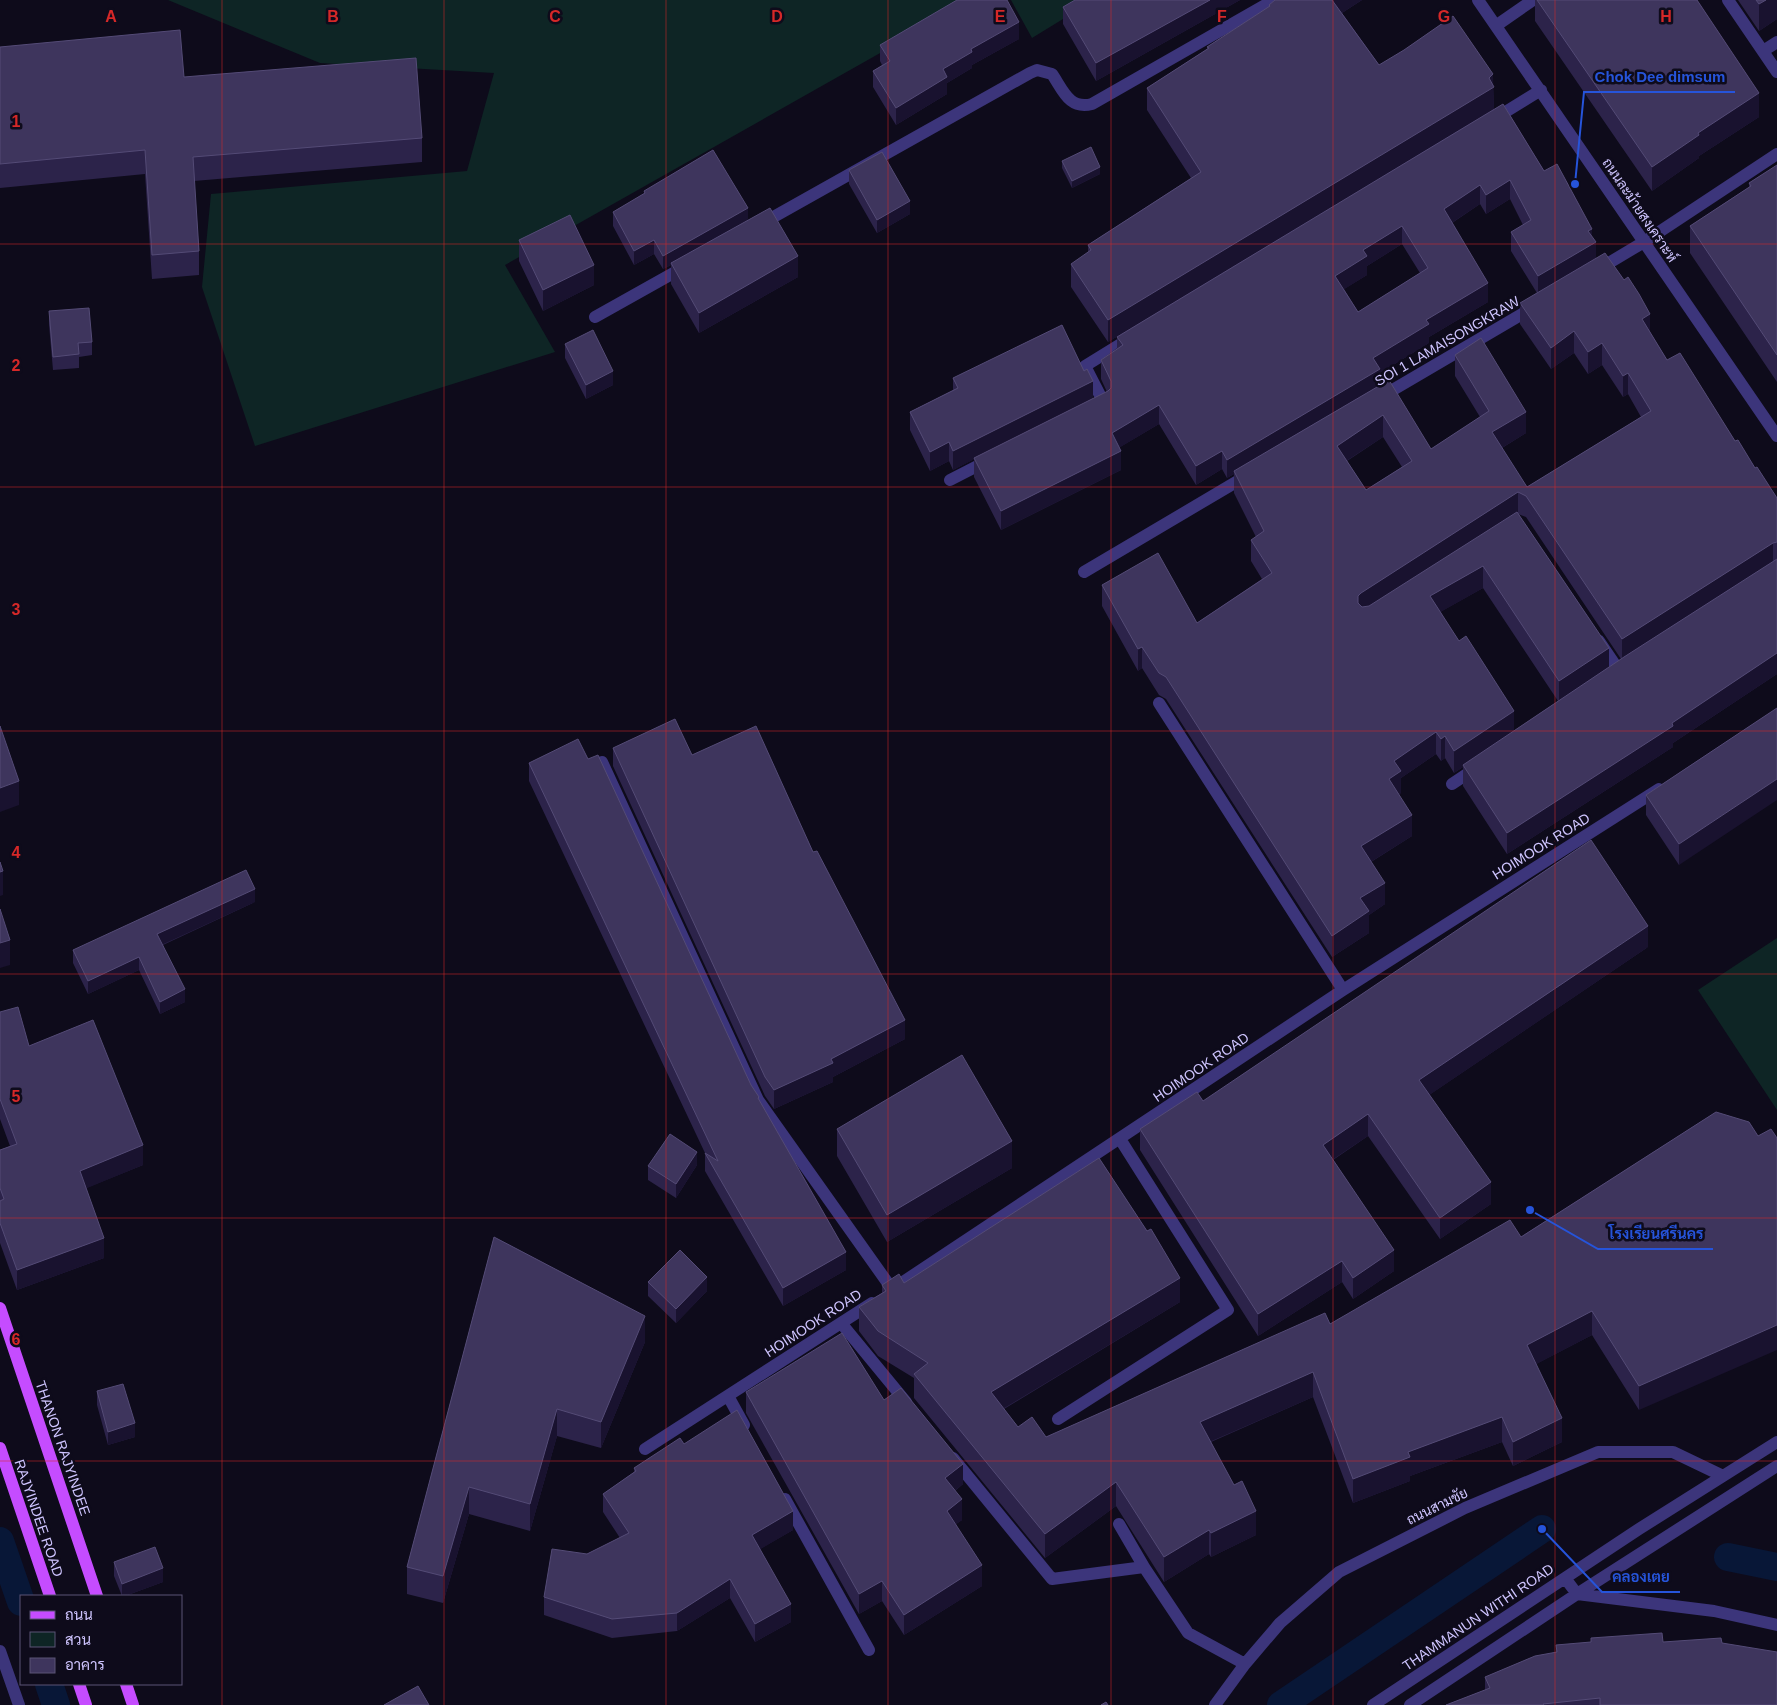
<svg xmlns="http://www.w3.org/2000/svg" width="1777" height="1705" font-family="Helvetica,Sarabun,sans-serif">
<rect width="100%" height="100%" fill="#0e0b1b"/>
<!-- green -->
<path fill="#0e2525" d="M168 0H974L505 265 555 352 255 446 202 287 211 194 467 171 494 73 320 63Z
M1011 0H1094L1032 38Z
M1777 938V1110L1698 990Z"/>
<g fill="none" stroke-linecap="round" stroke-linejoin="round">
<!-- canal -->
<path stroke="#081737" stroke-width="28" d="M0 1541 21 1602
M1728 1557 1777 1567
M49 1684 56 1705
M1281 1705 1542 1529"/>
<!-- minor -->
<path stroke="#3c357b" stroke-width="12" d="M1478 0 1777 436
M1728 0 1777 72
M1497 25 1533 0
M1763 51 1777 42
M1494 119 1541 90
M761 224 1030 73 1037 70 1052 74C1063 90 1069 110 1092 104L1274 0
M1597 270 1644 242 1777 154
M595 317 686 266
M1379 398 1534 307
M1097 406 1104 403 1085 366 1132 337
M950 480 989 460
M1084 572 1248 475
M1599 641 1620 672
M1159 703 1343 990
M602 762 758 1100 892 1289
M1452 784 1476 768
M891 1290 1343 990 1659 789
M841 1323 906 1402
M728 1396 744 1425
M1058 1419 1228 1310 1120 1139
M645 1449 872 1303
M953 1458 1052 1579 1144 1567
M785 1499 869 1650
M1119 1524 1144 1567 1188 1633 1245 1664
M1565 1578 1577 1594 1714 1611 1777 1625
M0 1651 19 1705
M1215 1705 1245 1664 1280 1623 1339 1572 1465 1508 1598 1452H1673L1723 1476
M1373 1705 1639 1529 1777 1442
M1410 1705 1577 1594 1777 1466"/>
<!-- major -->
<path stroke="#c54cff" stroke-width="12" d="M0 1308 97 1596
M0 1448 50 1596
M79 1684 86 1705
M126 1684 133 1705"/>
</g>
<!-- wall -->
<path fill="#2c234a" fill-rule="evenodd" d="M1075 0H1240L1096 81 1063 24V7Z
M1275 0H1362L1342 13 1379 65 1493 85 1494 109 1108 342 1071 287V264L1088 253V245L1191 178 1147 110V88L1207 49V47L1269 7V5Z
M1535 0H1697L1759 117 1699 156V158L1652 191 1535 21Z
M1738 0H1777V19L1759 31Z
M1019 39 972 65V68L947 83V94L896 125 873 87V71L882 65 880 61V45Z
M0 47 184 77 422 138V162L194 181 199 251V275L152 279 145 174 0 188Z
M1503 104 1544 171 1592 236 1596 258 1650 332 1667 360 1735 441 1777 498V674L1673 743V747L1507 854 1463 786V767L1454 773 1445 758 1441 761 1436 754 1401 778V793L1399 794 1412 836 1371 862 1385 904 1369 915V933L1332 957 1166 699 1159 695 1142 668 1138 671 1102 606V585L1197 623 1262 579 1251 561V540L1256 537 1234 493V474L1227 478 1222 469 1196 485 1159 424 1120 447 1121 470 1001 530 974 477V459L953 470 949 461 930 471 910 430V412L953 390V378L1093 399 1107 392 1101 379V360L1117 348V337ZM1510 199 1523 225 1511 232V251L1537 293 1520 303V324L1551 369 1574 353 1588 374 1602 365 1623 397 1628 394 1641 417 1527 487 1502 448 1526 433 1455 355V376L1480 417 1431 449 1380 385V373L1429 343V337L1488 302 1452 223 1480 204 1486 214ZM1402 244 1420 273 1358 312 1344 289 1367 275V266ZM1383 437 1402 467 1366 490 1347 461ZM1518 514 1526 517 1621 659 1609 668ZM1483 588 1558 701 1514 731 1440 612Z
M1062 161 1100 174 1072 188 1062 168Z
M1777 165V382L1690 253V226L1749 187V183Z
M849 170 910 214 877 233 849 184Z
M644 191 748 220 798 277 699 333 671 284V265L663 269 654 254 634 265 613 226V212L644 194Z
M519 240 594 285 543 311 519 261Z
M49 311 92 342V355L79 357V368L53 370 49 325Z
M565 344 613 385 586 399 565 358Z
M1777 708 1679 865 1646 815V795Z
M613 748 692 755 813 852 905 1039 833 1077V1082L774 1109 765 1096 613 766Z
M588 759 751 1085 846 1270 783 1306 705 1171V1153L529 781V763Z
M255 902 163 945 185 1002 160 1014 139 970 88 994 73 963V950Z
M1648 947 1429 1095 1491 1204 1440 1239 1368 1136 1333 1160 1394 1271 1353 1299 1342 1282 1258 1336 1140 1150V1129L1203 1101Z
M0 1012 29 1046 143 1165 86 1188 104 1258 17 1290 0 1243V1150L10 1146 0 1119Z
M1716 1112 1639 1410 1592 1335 1536 1364 1562 1442 1513 1466 1502 1442 1410 1476V1481L1353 1503 1313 1397 1211 1442 1256 1535 1211 1557 1209 1554 1164 1582 1116 1506 1045 1558 914 1398V1378L878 1356 859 1331V1307L882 1293V1285L904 1283 1180 1302 1004 1409 1018 1427 1046 1437 1330 1324 1521 1237Z
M837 1129 1012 1168 887 1242 837 1156Z
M697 1165 676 1198 648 1180V1166Z
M494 1237 645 1342 601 1448 557 1436 530 1531 469 1514 443 1603 407 1594V1567Z
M648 1282 707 1291 676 1323 648 1296Z
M97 1391 135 1437 108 1445 97 1405Z
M746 1392 884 1400 963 1484 955 1491 962 1520 956 1524 982 1586 904 1635 882 1601 859 1614 746 1413Z
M684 1444 793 1530 760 1549 791 1622 755 1642 730 1598 677 1631 612 1638 544 1615V1597L587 1554 620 1538 603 1512V1494L634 1472V1468Z
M114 1562 163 1582 125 1596H122L114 1576Z
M1663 1642 1722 1643 1777 1705H1446L1485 1690V1677L1556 1652V1645Z"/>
<!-- shaded-wall -->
<path fill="#19122f" d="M1210 0H1240L1096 81V63Z
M1331 0H1362L1331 20Z
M1766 0H1777V19L1759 31V4Z
M1019 22V39L972 65V68L947 83V94L896 125V108L943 69 971 49Z
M1493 74 1494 109 1108 342V320Z
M1759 93V117L1699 156V158L1652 191V167L1698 133Z
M1100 167V174L1072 188V181Z
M1510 180V199L1486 214V195Z
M1480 185V204L1444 228V209Z
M910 201V214L877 233V220Z
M748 208V222L671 263V265L663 269V256Z
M1402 226V244L1367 266V275L1335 295V276L1363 250Z
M1592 229V245L1596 242V261L1538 295V276L1588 231Z
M654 240V254L634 265V251Z
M798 256V277L699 333V313Z
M594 265V285L543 311V290Z
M1488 283V302L1429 337V343L1380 373V388L1234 471V474L1227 478V460L1373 358 1426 320Z
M1650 314V336L1642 319Z
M1574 331V353L1551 369V348Z
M1602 343V365L1588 374V352Z
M613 371V385L586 399V385Z
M1628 373V394L1623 397V376Z
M1093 381V399L953 470V451Z
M1159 405V424L1112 452V433Z
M1526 412V433L1492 454V432Z
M1383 415V437L1337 467V446Z
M949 442V461L930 471V452Z
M1121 451V470L1001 530V511Z
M1222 451V469L1196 485V466Z
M1518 492V514L1358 618V596L1361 593Z
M1773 543V564L1622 661V639Z
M1483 566V588L1430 618V596Z
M1142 647V668L1138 671V649Z
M1609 648V670L1559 703V681Z
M1777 653V674L1673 743V747L1507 854V833Z
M1514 711V733L1463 765V767L1454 773V751Z
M1436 732V754L1401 778V793L1389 801V779L1394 761Z
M1445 736V758L1441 761V739Z
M1777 779V800L1679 865V844Z
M19 781V805L0 812V788Z
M1412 815V836L1361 868V846Z
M3 871V895L0 896V872Z
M1385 883V904L1369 915V933L1332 957V936L1360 898Z
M255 889V902L157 947V934Z
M1648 926V947L1419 1102V1080Z
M10 940V965L0 968V943Z
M139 957V970L88 994V981Z
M185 989V1002L160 1014V1002Z
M905 1020V1039L833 1077V1082L774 1109V1090L831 1059Z
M1368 1114V1136L1323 1166V1145Z
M1012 1141V1168L887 1242V1215Z
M143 1145V1165L80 1191V1171Z
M697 1152V1165L676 1198V1184Z
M1491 1182V1204L1440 1239V1218Z
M104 1238V1258L17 1290V1270Z
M1394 1250V1271L1353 1299V1278Z
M846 1252V1270L783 1306V1288Z
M1342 1261V1282L1258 1336V1314Z
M707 1277V1291L676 1323V1309Z
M1180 1278V1302L991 1416V1392Z
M1592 1311V1335L1527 1369V1345Z
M645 1316V1342L601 1448V1422Z
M1777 1325V1350L1639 1410V1386Z
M1313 1372V1397L1200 1446V1422Z
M557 1409V1436L530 1531V1504Z
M1502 1417V1442L1410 1476V1481L1353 1503V1479L1408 1452Z
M1562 1418V1442L1513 1466V1442Z
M135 1423V1437L108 1445V1432Z
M963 1464V1484L945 1499V1478Z
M1116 1482V1506L1045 1558V1534Z
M469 1487V1514L443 1603V1576Z
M962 1499V1520L947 1531V1511Z
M793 1511V1530L752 1554V1535Z
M1256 1511V1535L1211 1557V1533Z
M1209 1530V1554L1164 1582V1557Z
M982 1565V1586L904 1635V1615Z
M163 1568V1582L125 1596H122V1584Z
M730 1579V1598L677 1631V1613Z
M882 1581V1601L859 1614V1594Z
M791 1604V1622L755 1642V1624Z"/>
<!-- building -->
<path fill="#3e355d" stroke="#544b76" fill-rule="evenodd" d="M957 0H1007L1019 22 971 49 972 52 943 69 947 77 896 108 873 71 890 61 880 45Z
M1075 0H1210L1096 63 1063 7Z
M1275 0H1332L1379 65 1404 50 1453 16 1493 74 1489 78 1494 87 1108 320 1071 264 1091 250 1088 245 1201 172 1147 88 1209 48 1207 47 1270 6 1269 5Z
M1537 0H1697L1759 93 1698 133 1699 135 1652 167Z
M1756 0H1766L1759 4Z
M180 30 184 77 416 58 422 138 193 157 199 251 152 255 145 150 0 164V47Z
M1503 104 1544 171 1557 164 1592 229 1588 231 1596 242 1538 276 1511 232 1531 220 1510 180 1486 195 1480 185 1444 209 1488 283 1426 320 1429 324 1373 358 1380 369 1227 460 1222 451 1196 466 1159 405 1112 433 1121 451 1001 511 974 458 1108 391 1111 388V381L1101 360 1123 345 1117 337ZM1402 226 1428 268 1358 312 1335 276 1367 256 1363 250Z
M1091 147 1100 167 1072 181 1062 161Z
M713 150 748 208 663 256 654 240 634 251 613 212 645 193 644 191Z
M882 152 910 201 877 220 849 170Z
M1777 165V355L1690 226 1751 186 1749 183Z
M770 208 798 256 699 313 671 263Z
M570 215 594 265 543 290 519 240Z
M1605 253 1624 280 1628 277 1639 294 1650 314 1642 319 1667 360 1680 353 1735 441 1738 440 1755 468 1757 467 1777 498V542L1773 543 1622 639 1526 496 1518 492 1361 593 1358 596V603L1362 607 1369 606 1517 512 1609 648 1559 681 1483 566 1430 596 1459 641 1466 636 1514 711 1454 751 1445 736 1441 739 1436 732 1394 761 1401 771 1389 779 1412 815 1361 846 1385 883 1360 898 1369 911 1332 936 1166 677 1159 673 1142 647 1138 649 1102 585 1158 553 1197 623 1272 573 1251 540 1264 531 1234 471 1389 380 1431 449 1489 411 1455 355 1481 338 1526 412 1492 432 1527 487 1651 411 1628 373 1623 376 1602 343 1588 352 1574 331 1551 348 1520 303ZM1383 415 1412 461 1366 490 1337 446Z
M89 308 92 342 78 343 79 354 53 357 49 311Z
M1062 325 1084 371 1087 369 1093 381 953 451 949 442 930 452 910 412 958 388 953 378Z
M593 330 613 371 586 385 565 344Z
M1777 559V653L1672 723 1673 726 1507 833 1463 765 1624 657Z
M1777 708V779L1679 844 1646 795Z
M675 719 692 755 756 726 813 852 817 851 905 1020 831 1059 833 1063 774 1090 765 1077 613 748Z
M0 726 19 781 0 788Z
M578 739 588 759 598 755 751 1085 759 1097 758 1098 846 1252 783 1288 705 1153 718 1161 529 763Z
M1591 840 1648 926 1419 1080 1491 1182 1440 1218 1368 1114 1323 1145 1394 1250 1353 1278 1342 1261 1258 1314 1140 1129 1197 1092 1203 1101Z
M0 862 3 871 0 872Z
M246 870 255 889 157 934 185 989 160 1002 139 957 88 981 73 950Z
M0 909 10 940 0 943Z
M18 1007 29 1046 93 1020 143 1145 80 1171 104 1238 17 1270 0 1223V1201L4 1199 0 1188V1150L17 1144 0 1099V1012Z
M962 1055 1012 1141 887 1215 837 1129Z
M1716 1112 1749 1122 1758 1136 1771 1129 1777 1138V1325L1639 1386 1592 1311 1527 1345 1562 1418 1513 1442 1502 1417 1408 1452 1410 1457 1353 1479 1313 1372 1200 1422 1234 1485 1242 1481 1256 1511 1211 1533 1209 1530 1164 1557 1116 1482 1045 1534 914 1374 928 1363 878 1331 859 1307 886 1291 882 1285 899 1274 904 1283 1099 1158 1147 1231 1151 1229 1180 1278 991 1392 1018 1427 1032 1417 1046 1437 1325 1313 1330 1324 1510 1220 1521 1237Z
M670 1134 697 1152 676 1184 648 1166Z
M494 1237 645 1316 601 1422 557 1409 530 1504 469 1487 443 1576 407 1567Z
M680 1250 707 1277 676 1309 648 1282Z
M842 1333 884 1400 901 1388 963 1464 945 1478 962 1499 947 1511 982 1565 904 1615 882 1581 859 1594 746 1392Z
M123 1384 135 1423 108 1432 97 1391Z
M737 1410 793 1511 752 1535 791 1604 755 1624 730 1579 677 1613 612 1619 544 1597 552 1549 587 1554 629 1533 603 1494 636 1471 634 1468 680 1438 684 1444Z
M155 1547 163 1568 122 1584 114 1562Z
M1662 1633 1663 1642 1721 1638 1722 1643 1777 1652V1705H1600V1698L1543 1704 1544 1705H1446L1490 1688 1485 1677 1535 1656 1557 1652 1556 1645 1591 1642V1638Z
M418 1686 429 1705H384Z
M1106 1702 1108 1705H1101Z"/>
<!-- grid -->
<path fill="none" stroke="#d62828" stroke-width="1" stroke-opacity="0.55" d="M222 0V1705M444 0V1705M666 0V1705M888 0V1705M1111 0V1705M1333 0V1705M1555 0V1705M0 244H1777M0 487H1777M0 731H1777M0 974H1777M0 1218H1777M0 1461H1777"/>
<g text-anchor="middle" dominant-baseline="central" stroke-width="5" stroke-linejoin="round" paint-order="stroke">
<!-- street labels -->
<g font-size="14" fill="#cfc5ff" stroke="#0e0b1b">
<text transform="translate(1640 210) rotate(56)">ถนนละม้ายสงเคราะห์</text>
<text transform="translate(1447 341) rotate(-30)">SOI 1 LAMAISONGKRAW</text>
<text transform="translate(1541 846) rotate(-32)">HOIMOOK ROAD</text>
<text transform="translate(1201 1067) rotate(-34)">HOIMOOK ROAD</text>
<text transform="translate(813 1323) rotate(-33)">HOIMOOK ROAD</text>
<text transform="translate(63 1448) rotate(71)">THANON RAJYINDEE</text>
<text transform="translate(1437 1506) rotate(-26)">ถนนสามชัย</text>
<text transform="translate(39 1518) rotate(71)">RAJYINDEE ROAD</text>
<text transform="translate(1478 1617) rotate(-34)">THAMMANUN WITHI ROAD</text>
</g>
</g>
<g font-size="16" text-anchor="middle" font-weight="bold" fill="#d62828" stroke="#0e0b1b" stroke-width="5" stroke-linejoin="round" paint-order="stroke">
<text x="111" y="22">A</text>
<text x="333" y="22">B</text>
<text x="555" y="22">C</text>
<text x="777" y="22">D</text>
<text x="1000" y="22">E</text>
<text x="1222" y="22">F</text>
<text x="1444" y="22">G</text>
<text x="1666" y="22">H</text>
<text x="16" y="127">1</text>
<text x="16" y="371">2</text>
<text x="16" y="615">3</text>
<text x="16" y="858">4</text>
<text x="16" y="1102">5</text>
<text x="16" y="1345">6</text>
</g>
<!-- callouts -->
<path fill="none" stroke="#2654da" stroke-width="2" d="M1575 184L1584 92H1735M1530 1210L1598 1249H1713M1542 1529L1602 1592H1680"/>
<g fill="#2654da" stroke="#0e0b1b" stroke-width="2">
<circle cx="1575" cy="184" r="5"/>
<circle cx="1530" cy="1210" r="5"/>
<circle cx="1542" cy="1529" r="5"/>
</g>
<g font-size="15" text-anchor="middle" font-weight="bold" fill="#2654da" stroke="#0e0b1b" stroke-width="5" stroke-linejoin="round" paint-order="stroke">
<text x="1660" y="82">Chok Dee dimsum</text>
<text x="1656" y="1239">โรงเรียนศรีนคร</text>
<text x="1641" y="1582">คลองเตย</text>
</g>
<!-- legend -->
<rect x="20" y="1595" width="162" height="90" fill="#0e0b1b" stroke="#5b5576"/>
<rect x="30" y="1611" width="25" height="8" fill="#c54cff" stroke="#5b5576"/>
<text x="65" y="1620" font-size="15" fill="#cfc5ff">ถนน</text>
<rect x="30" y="1632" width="25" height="15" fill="#0e2525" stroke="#5b5576"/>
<text x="65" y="1645" font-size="15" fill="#cfc5ff">สวน</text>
<rect x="30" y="1658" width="25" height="15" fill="#3e355d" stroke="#5b5576"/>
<text x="65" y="1670" font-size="15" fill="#cfc5ff">อาคาร</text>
</svg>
